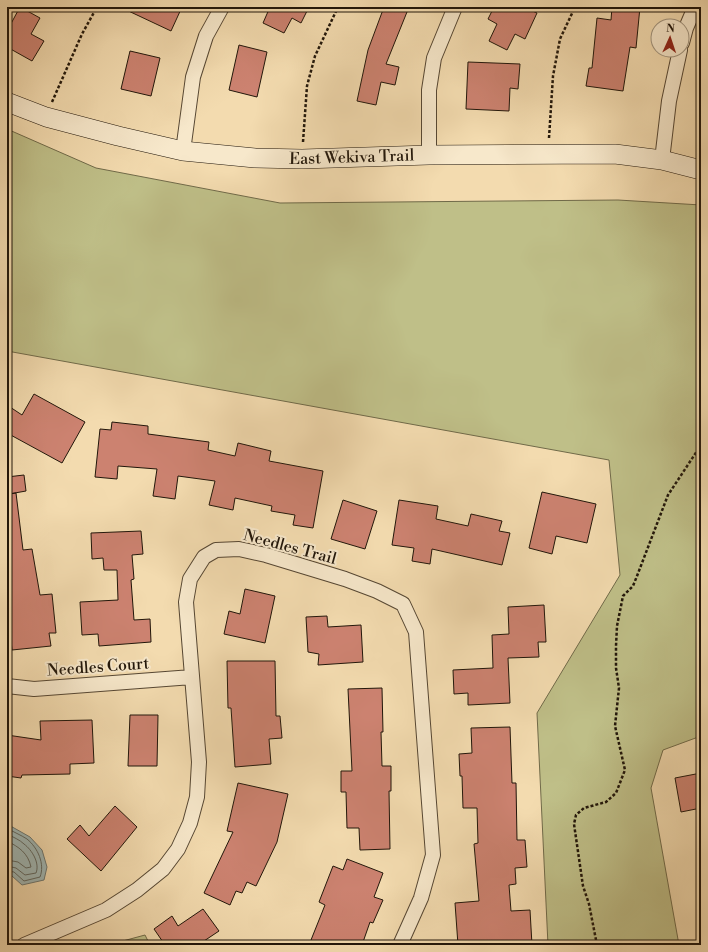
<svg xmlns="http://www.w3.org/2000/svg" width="708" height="952" font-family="'Libre Bodoni',serif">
<rect width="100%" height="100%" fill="#f3dbaf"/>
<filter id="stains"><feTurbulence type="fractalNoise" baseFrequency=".005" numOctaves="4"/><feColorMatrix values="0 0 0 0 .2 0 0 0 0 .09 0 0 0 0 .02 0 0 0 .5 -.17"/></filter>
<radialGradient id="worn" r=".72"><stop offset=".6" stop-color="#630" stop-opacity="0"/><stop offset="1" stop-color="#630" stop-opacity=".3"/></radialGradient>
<!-- green -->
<path fill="#bfbf88" stroke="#706a49" d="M7 129 96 168 280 203 618 200 701 205V736L663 750 651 788 679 945H548L537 713 620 575 609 460 7 351Z
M145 935 150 945H108Z"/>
<!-- water -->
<path fill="#a0b8b6" stroke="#6d7771" d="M7 824 30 837 42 850 47 867 44 880 22 885 12 876 7 874Z"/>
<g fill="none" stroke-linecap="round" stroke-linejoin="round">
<!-- shore -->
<path stroke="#606760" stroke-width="1" d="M7 828C13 832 21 835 27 839 38 848 45 864 40 877L24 881 14 872 7 871
M7 834C13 837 20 840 24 844 32 850 40 863 36 873L25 875 16 868 7 866
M7 841C19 847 28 853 31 867L26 868 18 862 7 860"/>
</g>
<!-- building -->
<path fill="#cc8270" stroke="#21160a" d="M20 7 40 18 31 34 44 41 32 61 7 47V31Z
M120 7H182L171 31Z
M270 7H309L301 23 292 18 284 33 263 23Z
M384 7H409L386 64 399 67 395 85 381 82 376 105 357 101 368 50Z
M494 7H524L537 13 525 39 515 34 507 50 489 41 497 24 488 19Z
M612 7H640L636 48 630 47 623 91 586 86 589 68H592L597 18 611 20Z
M239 45 267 52 257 97 229 90Z
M130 51 160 58 151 96 121 89Z
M468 62 520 64 518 89 510 88 509 111 466 109Z
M34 394 85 422 62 463 7 433V405L22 415Z
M112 422 148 426V434L209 442 208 450 235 456 238 443 271 451 269 461 323 471 313 528 293 525 295 515 271 511 272 506 235 498 233 510 209 505 215 481 178 476 175 499 153 496 157 469 118 466 117 479 95 477 100 429 111 430Z
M24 475 26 491 9 494 16 493 23 550 32 549 40 595 52 594 56 633H49L51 646 12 650 7 603V477Z
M542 492 596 504 587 543 556 536 552 554 529 548Z
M343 500 377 511 365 549 331 539Z
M399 500 438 506 436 519 468 526 471 514 502 521 499 531 510 533 502 565 432 549 430 564 412 561 414 548 392 545Z
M141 531 143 554 132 555 134 579 131 580 134 620 150 619 151 642 99 646 98 634 82 635 80 602 118 600 117 570H104L103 558 92 559 91 533Z
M245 589 275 596 265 643 224 634 229 611 240 614Z
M544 605 546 642H538L539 657 508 658 510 703 468 705V693L454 694 453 670 493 668 492 635 509 634 508 607Z
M327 616 328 627 361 625 363 662 318 665 319 654 308 652 306 617Z
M227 661H275L276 716H280L282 738 269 739 271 764 235 767 231 708H228Z
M382 688 383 732H381L382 766H391V791H389L390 849 360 850 359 828H347L346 792H341V771H352L348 689Z
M130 715H158L157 766H128Z
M92 720 94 763 70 764V774L22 775 21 778 7 776V735L41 740 40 721Z
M510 727 512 783H516L517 840H525L527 867 515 868 516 884 509 885 511 911 530 910 532 945H458L455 903 479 901 474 844 478 843 477 808H463L462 776H460L459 754 472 753 471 728Z
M701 773V808L681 812 675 778Z
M238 783 288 794 277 842 256 886 247 882 242 893 236 891 230 905 204 893 233 832 227 831Z
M115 806 137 827 101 871 67 839 80 825 89 836Z
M347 859 383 873 374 897 383 900 373 923 370 922 362 945H309L325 905 319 902 333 866 343 870Z
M203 909 219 931 198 945H165L154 929 172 916 178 926Z"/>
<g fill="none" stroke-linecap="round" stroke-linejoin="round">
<defs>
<path id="street" d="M682 43 686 28 695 7
M183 151 193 77 206 36 222 7
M429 155V90L434 58 455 7
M662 160 669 101 680 50
M7 686 34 689 192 677
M24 945 106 910 137 890 163 869 178 849 190 823 197 797 199 762 186 602 190 579 204 557 216 550 239 549 266 555 345 579 377 591 403 604 416 632 433 855 421 898 400 945"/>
<g id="secondary">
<path id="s1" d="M7 102 46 117 118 136 183 151 255 158 302 159 429 155 615 154 662 160 701 170"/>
</g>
</defs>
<!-- street casing -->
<use href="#street" stroke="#564733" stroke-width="16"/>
<!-- secondary casing -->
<use href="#secondary" stroke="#21160a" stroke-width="20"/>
<!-- path -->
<path stroke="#21160a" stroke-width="2.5" stroke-dasharray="3 2" stroke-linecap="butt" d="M52 102 82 34 97 7
M549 138 553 76 560 39 575 7
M303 142 307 86 315 56 338 7
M597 945 589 904 583 886 574 824 576 815 584 808 606 802 616 793 625 770 615 726 619 688 616 668V646L617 626 623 596 633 586 637 576 668 495 701 445"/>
<!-- street -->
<use href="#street" stroke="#f7e8cb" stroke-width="14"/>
<!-- secondary -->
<use href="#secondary" stroke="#f7e8cb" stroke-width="19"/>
</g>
<g text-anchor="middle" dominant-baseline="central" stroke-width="4" stroke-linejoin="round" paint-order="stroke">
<!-- street labels -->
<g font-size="16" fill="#21160a" stroke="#f7e8cb">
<text stroke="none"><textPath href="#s1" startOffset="352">East Wekiva Trail</textPath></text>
<text transform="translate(290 547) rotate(15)">Needles Trail</text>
<text transform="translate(98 667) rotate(-4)">Needles Court</text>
</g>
</g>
<!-- margin -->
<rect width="708" height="952" fill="none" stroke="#f3dbaf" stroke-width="24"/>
<rect x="8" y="8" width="692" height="936" fill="none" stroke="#21160a" stroke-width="2"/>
<rect x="12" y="12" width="684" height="928" fill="none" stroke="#21160a"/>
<!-- north arrow -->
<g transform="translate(670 38) rotate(3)"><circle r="19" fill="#f7e8cb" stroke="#a1947e"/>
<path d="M0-3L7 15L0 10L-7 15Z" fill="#8f2418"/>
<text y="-6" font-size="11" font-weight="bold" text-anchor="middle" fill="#21160a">N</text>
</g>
<rect width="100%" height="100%" filter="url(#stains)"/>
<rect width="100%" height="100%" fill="url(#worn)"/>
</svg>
